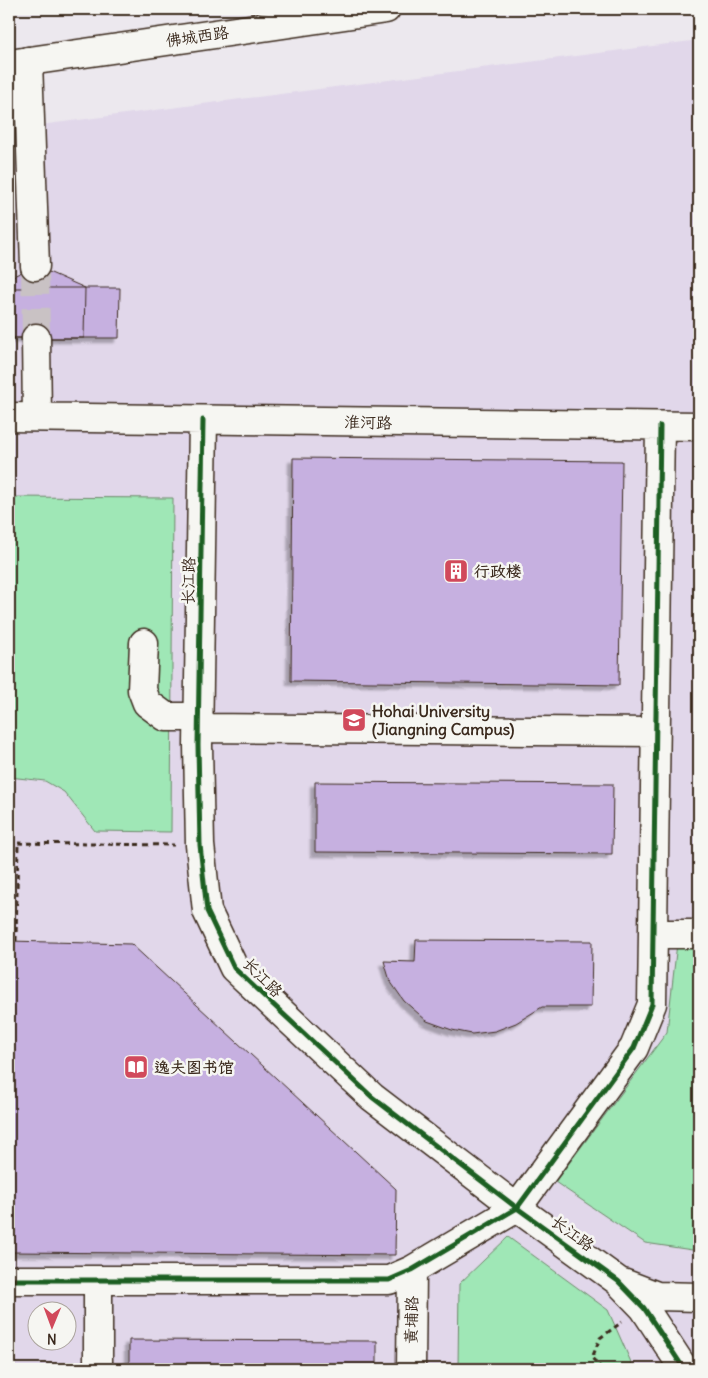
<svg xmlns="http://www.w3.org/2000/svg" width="708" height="1378" font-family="Delius,'LXGW WenKai TC',sans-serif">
<defs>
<filter id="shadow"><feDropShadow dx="-4.5" dy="4.5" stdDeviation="1" flood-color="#0004"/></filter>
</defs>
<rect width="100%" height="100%" fill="#ece8ee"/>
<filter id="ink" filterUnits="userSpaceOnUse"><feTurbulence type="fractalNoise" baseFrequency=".02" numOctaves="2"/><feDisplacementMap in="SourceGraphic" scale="10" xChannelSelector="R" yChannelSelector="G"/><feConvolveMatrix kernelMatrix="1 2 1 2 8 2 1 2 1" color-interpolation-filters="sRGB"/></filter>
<g filter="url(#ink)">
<!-- built -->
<path fill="#e1d7ea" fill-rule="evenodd" d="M699 40V1369H9V129ZM38 1310H68V1340H38Z"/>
<!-- green -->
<path fill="#9fe7b6" stroke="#6d886a" d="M9 497 173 498 171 832 95 831 64 792 45 781 9 777Z
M677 943H699V1251L645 1243 555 1182 667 1032Z
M508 1237 608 1310 634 1369H458L459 1284Z"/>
<!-- building -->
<path fill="#c6b0e0" stroke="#3b2a1e" filter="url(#shadow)" d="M35 266 85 288H120L119 338H9V278Z
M9 288H85L84 338H9Z
M293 458 622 461 619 685 291 681Z
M315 782 613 784 612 854 315 852Z
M416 940 592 941 591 1007H542L516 1023 495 1031 472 1034 452 1030 427 1021 404 1001 390 981 384 961 415 962Z
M9 941 131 944 396 1189 395 1255 9 1252Z
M129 1340 377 1341V1369H115V1365H129Z"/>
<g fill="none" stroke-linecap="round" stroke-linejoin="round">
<!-- street-tunnel -->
<path stroke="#c9c2c4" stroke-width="28" stroke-dasharray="28 14" stroke-linecap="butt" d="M35 266 36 338"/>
<defs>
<path id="street" d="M28 61 35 266
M36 338 37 417
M9 417 699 426
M203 420 198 745 200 845 207 911 234 968 372 1097 517 1208 618 1281 644 1308 684 1369
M144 643 142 690 147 703 166 717H199
M199 728 655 732
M653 934H699
M9 1280H389L412 1270 517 1208 634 1048 652 1004 660 426
M98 1281V1369
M623 1283 657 1296 699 1297
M411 1369 412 1270"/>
<path id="secondary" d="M9 64 386 9"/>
</defs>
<!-- street casing -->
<use href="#street" stroke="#3b2a1e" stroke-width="31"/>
<!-- secondary casing -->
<use href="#secondary" stroke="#3b2a1e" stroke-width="31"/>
<!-- path -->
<path stroke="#3b2a1e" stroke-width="3" stroke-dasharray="5 4" stroke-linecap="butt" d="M9 843 174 845
M16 941 18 843
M602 1369 592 1358 600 1338 622 1322"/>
<!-- street -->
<use href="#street" stroke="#f6f6f2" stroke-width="28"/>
<!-- secondary -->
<use href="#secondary" stroke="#f6f6f2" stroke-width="28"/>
<defs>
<path id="cycleway" d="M203 420 198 745 200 845 207 911 234 968 372 1097 517 1208 618 1281 644 1308 684 1369
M9 1280H389L412 1270 517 1208 634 1048 652 1004 660 426"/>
</defs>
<!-- cycleway casing -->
<use href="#cycleway" stroke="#f6f6f2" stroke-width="8"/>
<!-- cycleway -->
<use href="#cycleway" stroke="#1b5e20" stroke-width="5"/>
</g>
</g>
<!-- icons -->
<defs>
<symbol id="building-square" viewBox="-11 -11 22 22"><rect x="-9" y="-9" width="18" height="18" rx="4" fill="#d1495b" stroke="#f6f6f2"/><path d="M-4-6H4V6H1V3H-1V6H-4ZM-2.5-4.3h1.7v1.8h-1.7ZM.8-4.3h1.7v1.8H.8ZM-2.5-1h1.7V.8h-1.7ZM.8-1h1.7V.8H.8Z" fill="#fff"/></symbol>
<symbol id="university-square" viewBox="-11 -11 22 22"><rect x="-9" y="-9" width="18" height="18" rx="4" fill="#d1495b" stroke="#f6f6f2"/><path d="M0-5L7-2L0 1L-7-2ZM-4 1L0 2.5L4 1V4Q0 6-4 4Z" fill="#fff"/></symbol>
<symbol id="library-square" viewBox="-11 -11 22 22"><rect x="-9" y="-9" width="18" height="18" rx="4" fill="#d1495b" stroke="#f6f6f2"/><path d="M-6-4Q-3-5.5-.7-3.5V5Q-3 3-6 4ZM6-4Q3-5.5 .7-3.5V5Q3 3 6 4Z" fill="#fff"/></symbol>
</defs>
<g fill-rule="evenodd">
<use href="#building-square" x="442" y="557" width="28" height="28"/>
<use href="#university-square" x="340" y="706" width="28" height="28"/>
<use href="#library-square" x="122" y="1053" width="28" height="28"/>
</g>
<g text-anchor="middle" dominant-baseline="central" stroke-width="5" stroke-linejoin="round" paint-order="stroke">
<!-- street labels -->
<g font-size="16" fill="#3b2a1e" stroke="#f6f6f2">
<text transform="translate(197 36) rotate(-8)">佛城西路</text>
<text transform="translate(368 422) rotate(1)">淮河路</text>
<text transform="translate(188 581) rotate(-89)">长江路</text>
<text transform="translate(263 977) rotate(45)">长江路</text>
<text transform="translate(573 1233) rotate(36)">长江路</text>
<text transform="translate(411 1320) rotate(-89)">黄埔路</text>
</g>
<!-- poi labels -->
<g font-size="16" font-weight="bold" fill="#3b2a1e" stroke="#f6f6f2" text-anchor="start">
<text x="474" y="571">行政楼</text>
<text x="372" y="711">Hohai University<tspan x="372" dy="18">(Jiangning Campus)</tspan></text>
<text x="154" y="1067">逸夫图书馆</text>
</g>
</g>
<!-- margin -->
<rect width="708" height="1378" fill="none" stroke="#f6f6f2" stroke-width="30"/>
<rect x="15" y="15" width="678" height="1348" fill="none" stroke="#3b2a1e" stroke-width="2" filter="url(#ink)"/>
<!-- north arrow -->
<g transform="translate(52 1326) rotate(181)"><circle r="24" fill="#f6f6f2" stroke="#aba49d"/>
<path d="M0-4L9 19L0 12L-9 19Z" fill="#d1495b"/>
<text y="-8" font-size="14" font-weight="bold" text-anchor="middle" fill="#3b2a1e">N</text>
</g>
</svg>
